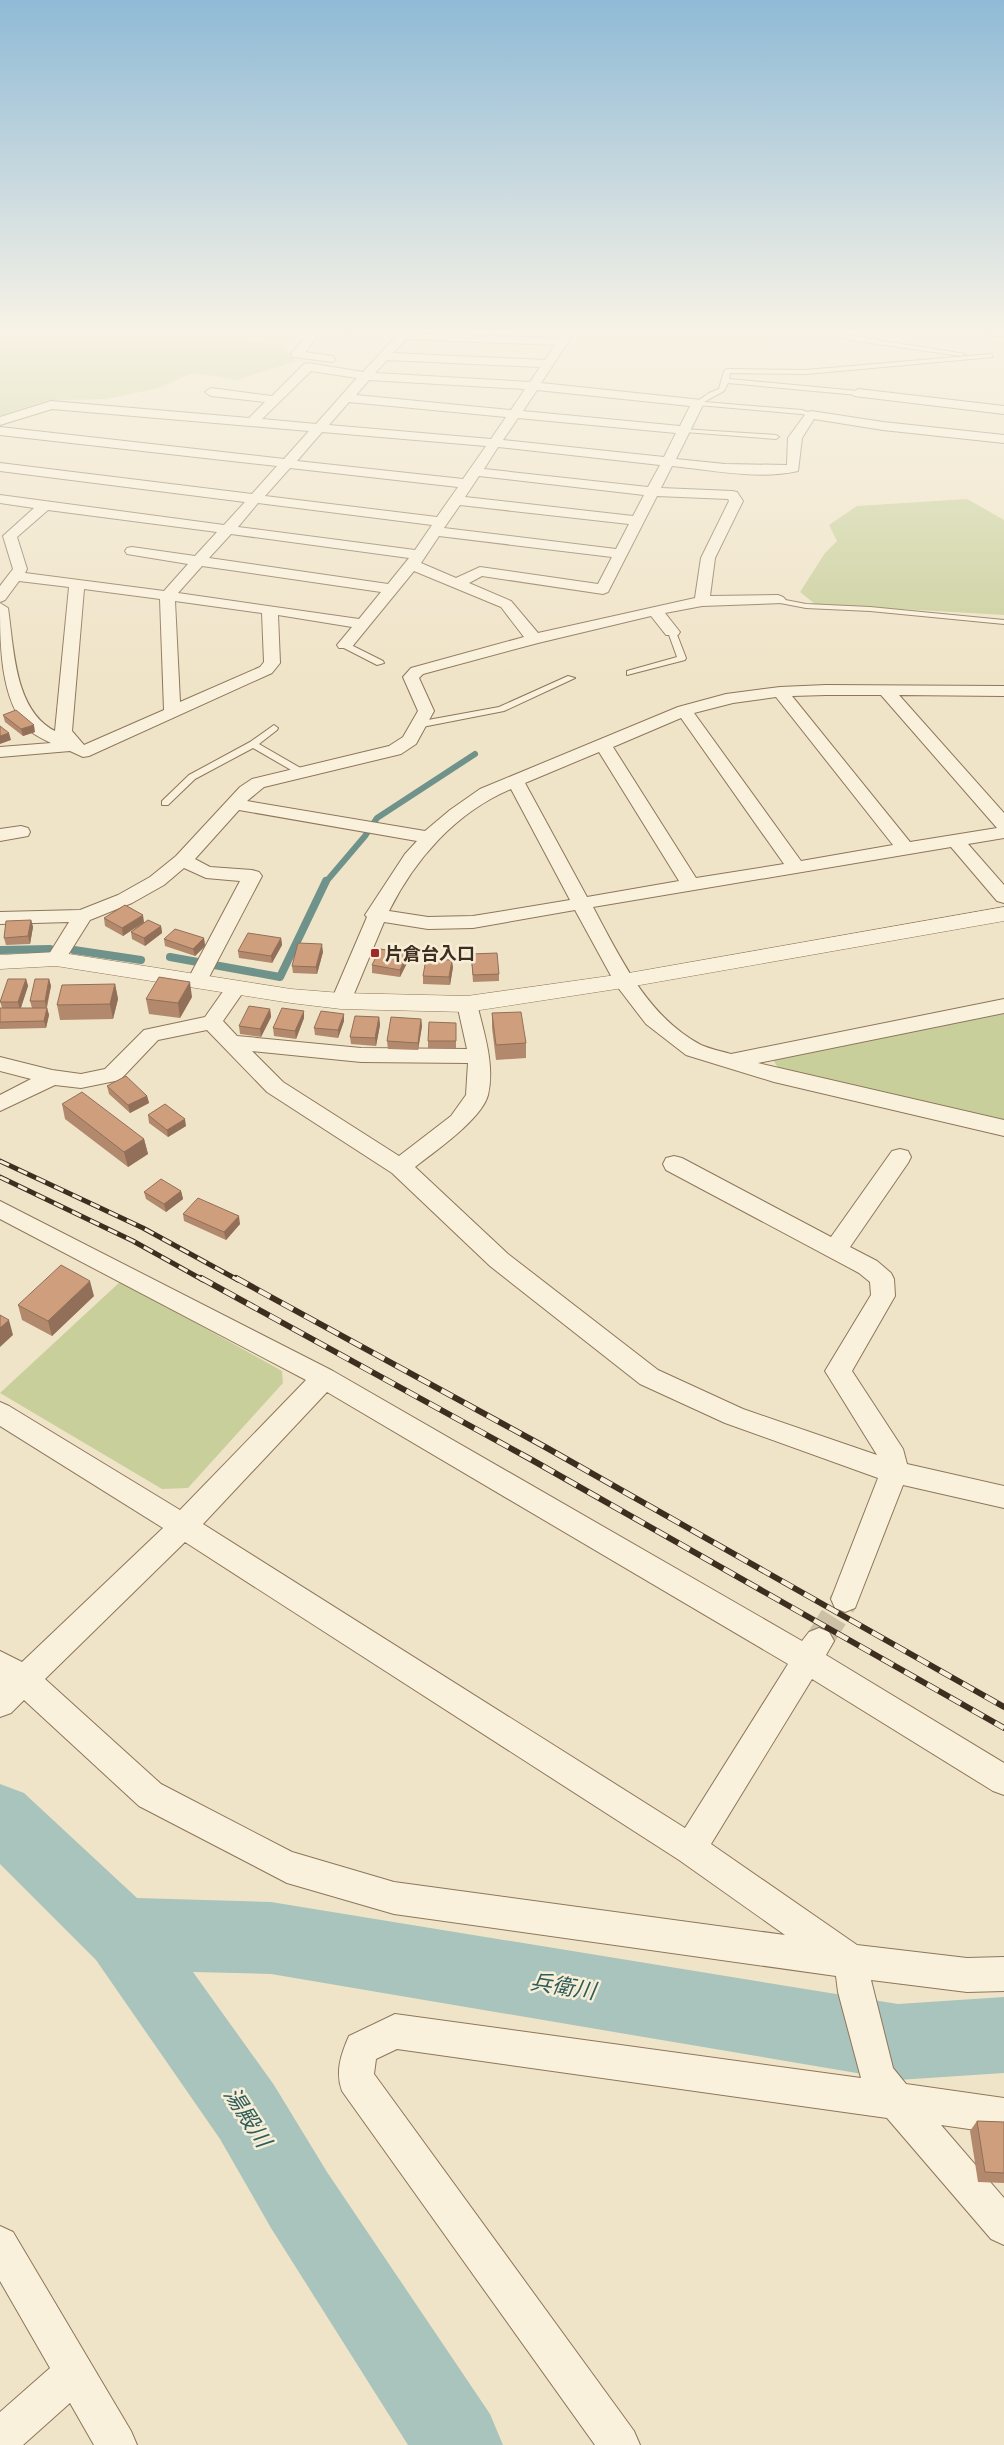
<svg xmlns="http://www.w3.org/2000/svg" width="1004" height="2445" font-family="Lora,'Noto Sans JP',serif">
<rect width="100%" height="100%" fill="#f0e4c8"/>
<!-- green -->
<path fill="#c9cf9b" d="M0 333H248L247 341 281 345 297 361 237 380 193 373 159 388 106 399 48 400 0 416Z
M967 499 1004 520V615L815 604 800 592 825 553 837 541 829 525 857 506Z
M1004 1013V1120L780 1071 772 1058Z
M121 1281 282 1371 283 1383 188 1488 162 1489 0 1393Z"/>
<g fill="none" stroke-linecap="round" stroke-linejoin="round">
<!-- stream-far1 -->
<path stroke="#6f938a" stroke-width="6" d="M325 883 365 836 377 818 475 754"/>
<!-- stream -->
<path stroke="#6f938a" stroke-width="8" d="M0 950 50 949
M74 950 141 960
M170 957 280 977 326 881"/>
<!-- river -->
<path fill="#a9c4bc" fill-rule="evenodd" d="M0 1784 24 1793 137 1898 271 1902 898 2004 1004 1997V2073L898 2080 271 1974 193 1972 274 2085 327 2172 490 2414 503 2445H408L271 2228 220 2139 96 1960 0 1864Z"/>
<!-- minor-tunnel -->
<path stroke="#ccc0a6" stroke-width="28" stroke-dasharray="28 14" stroke-linecap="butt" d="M819 1641 845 1599"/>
<defs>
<path id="service" d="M826 333H835L965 354 962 356 856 341Z
M991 354 993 357 806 374 730 373 729 379 858 391 861 393 858 395 728 383 724 391 704 402 802 410 813 414V416L801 414 698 405 695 403 709 393 719 389 724 371 727 369 806 370Z
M683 429 776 435 779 437 776 439 685 432 683 431Z
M775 598 806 604 870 607 1004 620V624L870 611 806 608 775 602Z
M669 630 676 632 686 658 685 660 627 675V671L677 657 668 632Z
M345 642 383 661 384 663 377 665 342 647V643Z
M568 676 575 678 504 711 417 728 413 725 417 722 499 707Z
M274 725 278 728 277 730 259 744 304 770V774H298L253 748 195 779 168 805H162V801L189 775 250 742Z"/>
<path id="minor" d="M308 333H320L305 352 333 356 335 359 333 362 293 357 291 354Z
M332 333H350L344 336 334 335Z
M399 333 560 338 564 333H574L541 383 702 400 704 403 676 459 725 464 787 465 788 438 807 412 811 411 883 422 1004 435V443L883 430 814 419 802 438 798 471C760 480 711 470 672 466L661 488 732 491 737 492 743 501 715 558 710 596 778 595 783 597 786 600 783 603 702 606 665 613 680 632 678 635H666L651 616 538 643 423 674 419 678 434 711 416 744 401 754 264 787 247 801 425 831 450 810 480 789 678 707 726 694 780 687 826 685 1004 686V696L899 695 1004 813V838L968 844 1004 885V903L997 901 951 847 593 907C621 959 647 1016 701 1045 710 1049 721 1051 731 1054L1004 999V1013L758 1063 1004 1120V1136L774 1082 686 1055 646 1024 616 985 575 910 473 928 428 929 384 922 351 1001 348 1006 341 1007 334 1006 331 1001 367 917 365 915 405 854 417 841 239 810 195 859 210 867 252 870 259 872 262 876 207 981 204 985 197 987 190 985 187 981 240 881 206 878 184 868 164 885 132 903 90 920 63 963 56 965 49 963 46 959 69 922 0 924V912L80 910 118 895 150 877 176 856 240 787 252 779 389 746 403 737 418 711 403 677 411 668 524 637 501 607 414 571 351 648H339L337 645 352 627 278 615 280 663 272 673 89 756 83 757 70 751 0 757V747L51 743C43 739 34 735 28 729 0 699 0 644 0 603L8 608C14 648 14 710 55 731L69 587 19 581 5 600 0 602V586L13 569 3 536 34 508 0 503V495L224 525 245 502 0 471V463L252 494 277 466 0 435V427L284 459 309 431 52 409 0 425V417L51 401 249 418 265 402 211 396 205 392 211 388 272 396 304 364 308 363 363 372ZM406 339 555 345 545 360 393 353ZM387 360 540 367 530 382 375 373ZM311 371 357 378 316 424 262 419ZM369 380 525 389 511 410 356 395ZM537 390 690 406 680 426 523 411ZM349 402 506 417 491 439 329 425ZM518 418 676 433 664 457 503 440ZM322 432 486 446 463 479 297 461ZM498 447 660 465 648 487 484 469ZM290 468 458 487 437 517 265 496ZM479 476 644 495 633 516 465 497ZM657 496 728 499 729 501 701 558 695 598 538 633 511 601 469 583 482 576 603 594 608 592ZM258 503 432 525 415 550 238 527ZM460 505 629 524 616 549 444 528ZM48 510 217 532 195 556 132 547 127 548 125 551 127 554 188 564 164 591 25 573 27 569 17 537ZM231 534 409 558 388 584 209 558ZM439 536 612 557 598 584 480 567 456 578 421 563ZM202 566 381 592 359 619 178 593ZM84 589 160 599 164 710 84 745 72 731ZM175 601 262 613 264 662 260 667 180 702ZM826 695H881L997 828 910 842 792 696ZM776 697 893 845 801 861 694 713 733 703ZM681 718 784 864 696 878 613 747ZM599 752 679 881 587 897 525 783ZM511 789 570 900 473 916 428 917 389 911C415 859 456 812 511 789Z
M984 333H1004V336H990Z
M858 389 1004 406V414L854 396 852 393Z
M21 826 28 828 30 832 28 836 0 841V829Z
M236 982 243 983 246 988 223 1021 237 1036 361 1048 467 1049 457 1004 460 999 467 997 474 999 477 1004C484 1033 495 1065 488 1095 482 1119 434 1152 415 1167L508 1254 658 1370 743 1409 877 1455 825 1371 871 1295 870 1282 859 1273 666 1170 663 1164 666 1158 674 1156 682 1158 831 1237 892 1151 900 1149 908 1151 911 1157 908 1163 850 1247 877 1261 891 1273 894 1279 895 1296 852 1371 903 1449 907 1464 1004 1486V1508L903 1485 855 1608 845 1612 835 1608 831 1599 878 1478 725 1423 640 1384 490 1266 392 1173 267 1092 207 1030 158 1040 120 1080 81 1088 55 1085 0 1111V1095L31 1079 0 1071V1057L52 1070 81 1074 105 1069 144 1030 205 1017 229 983ZM252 1051 361 1062 468 1063 466 1095 451 1116 399 1156 283 1082Z
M0 1201 333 1371 802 1641 809 1632 819 1628 829 1632 834 1641 826 1655 1004 1763V1795L993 1791 812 1679 711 1844 857 1945 967 1958 1004 1957V1991L967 1992 871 1980 893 2068 906 2084 1004 2098V2134L941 2125 1004 2198V2245L991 2239 887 2118 397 2049 376 2059 374 2074 634 2431 640 2445H595L342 2091C335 2072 341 2054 349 2036L395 2014 861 2078 838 1992 836 1976 394 1914 287 1883 139 1806 24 1700 11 1713 0 1717V1651L22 1662 163 1528 0 1426V1402L9 1406 180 1510 306 1380 0 1219ZM327 1392 788 1664 685 1828 203 1524ZM185 1542 679 1860 785 1935 394 1882 292 1852 161 1784 45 1679Z
M0 2226 13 2232 131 2431 137 2445H94L70 2403 23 2445H0V2412L50 2368 0 2281Z"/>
<path id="tertiary" d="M1004 907V921L623 988 467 1012 341 1009 291 1003 56 966 0 969V955L56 952 291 989 341 993 467 996 623 974Z"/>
</defs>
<!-- service casing -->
<use href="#service" stroke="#8d765c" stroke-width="2"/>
<!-- minor casing -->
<use href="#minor" stroke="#8d765c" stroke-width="2"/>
<!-- tertiary casing -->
<use href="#tertiary" stroke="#8d765c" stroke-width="1"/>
<!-- service -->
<use href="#service" fill="#faf1dc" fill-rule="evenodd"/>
<!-- minor -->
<use href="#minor" fill="#faf1dc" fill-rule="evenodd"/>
<!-- tertiary -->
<use href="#tertiary" fill="#faf1dc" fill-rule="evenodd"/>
<defs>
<path id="rail-far1" d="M0 1161 143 1228 238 1280
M0 1177 133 1241 203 1280"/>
<path id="rail" d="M201 1278 532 1460 1004 1728
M236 1278 547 1448 1004 1707"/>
</defs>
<!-- rail-far1 casing -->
<use href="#rail-far1" stroke="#3d2e20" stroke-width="5"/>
<!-- rail casing -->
<use href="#rail" stroke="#3d2e20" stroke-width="6"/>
<!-- rail-far1 -->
<use href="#rail-far1" stroke="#f7eed8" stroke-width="3" stroke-dasharray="10" stroke-linecap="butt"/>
<!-- rail -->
<use href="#rail" stroke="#f7eed8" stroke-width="4.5" stroke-dasharray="13" stroke-linecap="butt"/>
</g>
<!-- wall -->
<path fill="#b2896c" d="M3 715 35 732 23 736 5 722Z
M104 918 144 922 161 926 162 933 145 946 132 939 131 932 138 926 123 936 105 926Z
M31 920 33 927 30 944 6 945 4 938Z
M204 938 205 946 195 956 165 946 164 939Z
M281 938 282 945 272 963 239 958 238 951Z
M323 952 317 974 293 973 292 966Z
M471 954 499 974V981L473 982Z
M408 961 400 977 372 973V965Z
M453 967 450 985 423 984V976Z
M26 979 28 986 21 1008H32L30 1001 49 979 51 986 47 1008 49 1015 46 1028 0 1029V1008H2L0 1001Z
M115 984 118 999 113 1019 60 1020 57 1005Z
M192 997 180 1018 149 1014 146 999Z
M270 1009 271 1017 261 1037 240 1034 239 1026Z
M492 1013 526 1043V1058L496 1060 492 1028Z
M379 1017 380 1025 376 1046 351 1044 350 1037Z
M304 1018 296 1039 274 1036 273 1028Z
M421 1019 422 1026 418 1050 388 1049 387 1041Z
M344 1021 338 1038 315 1035 314 1028Z
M456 1023V1048H428V1041Z
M107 1086 147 1096 149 1103 130 1113 109 1094Z
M62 1104 144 1139 148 1154 128 1167 65 1119Z
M148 1115 186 1126 168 1137 149 1123Z
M181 1191 183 1199 166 1212 146 1199 144 1192Z
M183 1214 240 1224 226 1240 184 1221Z
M94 1296 52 1336 22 1320 18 1305Z
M977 2121 1004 2122V2183L978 2182 970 2131Z"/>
<!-- shaded-wall -->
<path fill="#916f58" d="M34 725 35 732 23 736 21 729Z
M9 733 11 740 0 744V736Z
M143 915 144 922 123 936 122 928Z
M31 920 33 927 30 944 28 936Z
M161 926 162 933 145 946 144 938Z
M204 938 205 946 195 956 193 949Z
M281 938 282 945 272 963 271 956Z
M322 944 323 952 317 974 316 967Z
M408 953V961L400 977V970Z
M452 960 453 967 450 985 449 977Z
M26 979 28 986 20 1010 18 1002Z
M49 979 51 986 46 1008 45 1001Z
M190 982 192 997 180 1018 178 1003Z
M115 984 118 999 113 1019 110 1004Z
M47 1008 49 1015 46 1028 44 1021Z
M270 1009 271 1017 261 1037 260 1029Z
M304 1011V1018L296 1039 295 1031Z
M344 1014V1021L338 1038V1030Z
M379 1017 380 1025 376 1046 375 1038Z
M421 1019 422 1026 418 1050V1043Z
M147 1096 149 1103 130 1113 128 1105Z
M185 1119 186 1126 168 1137 167 1130Z
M144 1139 148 1154 128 1167 124 1152Z
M181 1191 183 1199 166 1212 164 1204Z
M239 1216 240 1224 226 1240 224 1232Z
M90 1281 94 1296 52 1336 48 1321Z
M9 1320 13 1335 0 1347V1328Z"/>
<!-- building -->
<path fill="#cf9f7d" stroke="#916f58" d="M16 710 34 725 21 729 3 715Z
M0 726 9 733 0 736Z
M125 905 143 915 122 928 104 918Z
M31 920 28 936 4 938 6 921Z
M148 920 161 926 144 938 131 932Z
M175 929 204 938 193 949 164 939Z
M248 933 281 938 271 956 238 951Z
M298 943 322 944 316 967 292 966Z
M380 949 408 953 400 970 372 965Z
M497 953 499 974 473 975 471 954Z
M426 959 452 960 449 977 423 976Z
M159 977 190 982 178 1003 146 999Z
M8 979H26L18 1002H0Z
M35 979H49L45 1001H30Z
M115 984 110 1004 57 1005 62 985Z
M249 1006 270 1009 260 1029 239 1026Z
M0 1008H47L44 1021 0 1022Z
M282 1008 304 1011 295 1031 273 1028Z
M321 1011 344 1014 338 1030 314 1028Z
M521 1012 526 1043 496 1045 492 1013Z
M355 1016 379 1017 375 1038 350 1037Z
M391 1017 421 1019 418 1043 387 1041Z
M429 1022 456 1023V1041H428Z
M126 1076 147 1096 128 1105 107 1086Z
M82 1092 144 1139 124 1152 62 1104Z
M165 1104 185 1119 167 1130 148 1115Z
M161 1179 181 1191 164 1204 144 1192Z
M198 1198 239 1216 224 1232 183 1214Z
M61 1265 90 1281 48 1321 18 1305Z
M0 1315 9 1320 0 1328Z
M977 2121 1004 2122V2173L985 2172Z"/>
<!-- sky -->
<linearGradient id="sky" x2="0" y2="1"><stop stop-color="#8fbad6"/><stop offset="0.49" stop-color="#f8f3e6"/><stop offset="1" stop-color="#f8f3e6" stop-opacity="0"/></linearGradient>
<rect width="1004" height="675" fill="url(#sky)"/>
<!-- markers -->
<rect fill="#9e2a2b" stroke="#f7eed8" stroke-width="2" x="370" y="948" width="10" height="10" rx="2.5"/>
<g text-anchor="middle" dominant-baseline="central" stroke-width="5" stroke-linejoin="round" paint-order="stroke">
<!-- poi labels -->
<g font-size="18" font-weight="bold" fill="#3d2e20" stroke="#f7eed8" text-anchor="start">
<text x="385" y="953">片倉台入口</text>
</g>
<!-- near-water labels -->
<g font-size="22" font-style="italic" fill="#2f5d5a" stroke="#f7eed8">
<text transform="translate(563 1986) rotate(9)">兵衛川</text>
<text transform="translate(248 2117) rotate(57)">湯殿川</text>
</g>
</g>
</svg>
